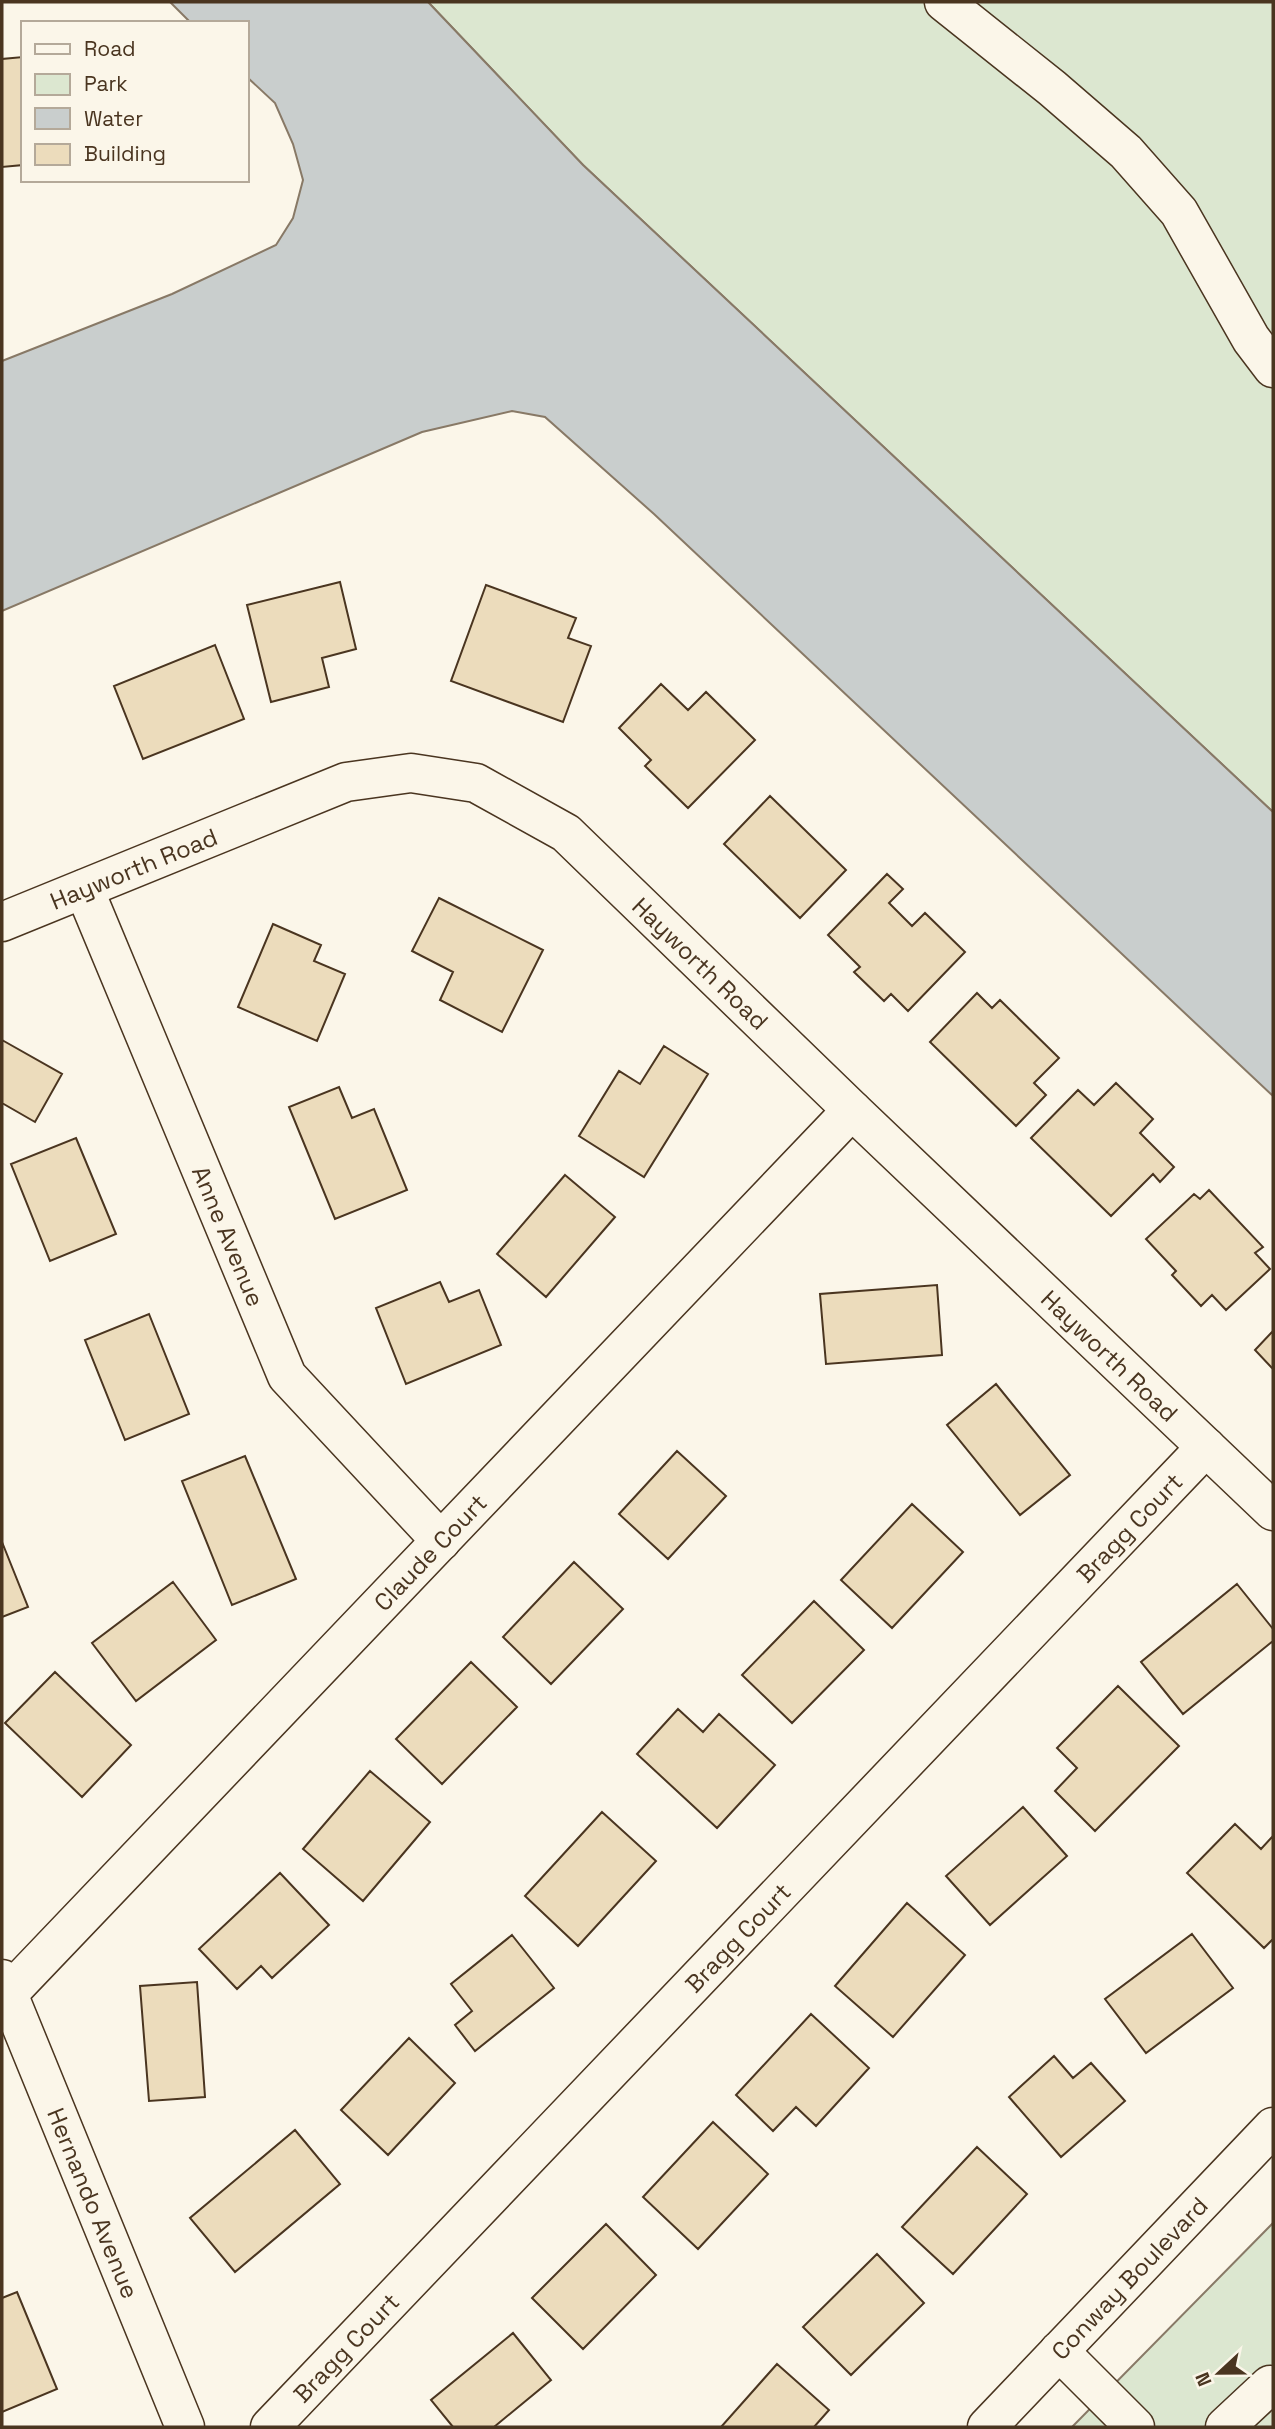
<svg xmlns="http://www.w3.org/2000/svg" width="1275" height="2429" font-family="'Space Grotesk',sans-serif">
<rect width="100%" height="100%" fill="#fbf6e9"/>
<!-- green -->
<path fill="#dce7d0" stroke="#887966" stroke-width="2" d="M428 2H1273V812L583 165Z
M1273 2223V2427H1072Z"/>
<!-- water -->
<path fill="#c9cecd" stroke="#887966" stroke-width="2" d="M170 2H428L583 165 1273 812V1096L654 514 545 417 512 411 422 432 2 611V361L172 294 276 245 293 218 303 180 293 144 275 103 247 77V23H191Z"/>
<!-- building -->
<path fill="#ecdcbc" stroke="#4a3520" stroke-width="2" d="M23 57V165L2 167V59Z
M340 582 356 649 322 658 329 687 271 702 247 605Z
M486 585 576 618 568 638 591 646 563 722 451 681Z
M215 645 244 719 143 759 114 686Z
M661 684 688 710 706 692 755 740 688 808 645 766 651 760 619 728Z
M770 796 846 870 800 918 724 844Z
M887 874 903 889 889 903 912 926 925 913 965 952 908 1011 891 994 884 1001 854 972 860 967 828 935Z
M439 898 543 950 502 1032 440 1000 453 972 412 951Z
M273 924 321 945 314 961 345 974 317 1041 238 1007Z
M977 993 992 1008 1000 1000 1059 1058 1034 1083 1046 1095 1016 1126 930 1042Z
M2 1040 62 1074 35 1122 2 1103Z
M664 1046 708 1074 644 1177 579 1136 619 1071 640 1084Z
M1116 1083 1153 1119 1140 1133 1174 1167 1160 1182 1153 1174 1111 1216 1031 1138 1078 1090 1094 1105Z
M339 1087 352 1118 374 1109 407 1190 335 1219 289 1107Z
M76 1138 116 1234 50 1261 11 1164Z
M565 1175 615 1217 546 1297 497 1254Z
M1209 1190 1263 1247 1255 1253 1270 1269 1226 1310 1212 1295 1201 1306 1172 1275 1176 1271 1146 1239 1194 1194 1200 1199Z
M440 1282 449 1302 479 1290 501 1345 406 1384 376 1308Z
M937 1285 942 1355 826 1364 820 1294Z
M149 1314 189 1414 125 1440 85 1340Z
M1273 1331V1369L1255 1350Z
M996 1384 1070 1475 1020 1515 947 1425Z
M677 1451 726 1496 668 1559 619 1514Z
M245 1456 296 1579 232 1605 182 1481Z
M912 1504 963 1552 892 1628 841 1580Z
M2 1542 28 1607 2 1617Z
M574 1562 623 1609 551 1684 503 1637Z
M173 1582 216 1640 136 1701 92 1643Z
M1237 1584 1273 1629V1641L1183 1714 1141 1662Z
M814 1601 864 1650 792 1723 742 1675Z
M471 1662 517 1707 442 1784 396 1739Z
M55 1672 131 1745 82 1797 5 1723Z
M1118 1686 1179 1746 1095 1831 1055 1791 1077 1768 1057 1748Z
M678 1709 703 1732 719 1714 775 1765 717 1828 637 1754Z
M370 1771 430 1822 363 1901 303 1849Z
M1023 1807 1067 1856 990 1925 946 1876Z
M602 1812 656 1861 578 1946 525 1896Z
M1235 1824 1261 1849 1273 1836V1939L1264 1948 1187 1873Z
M280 1873 329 1925 272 1978 261 1966 237 1989 199 1949Z
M907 1903 965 1955 893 2037 835 1986Z
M1192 1934 1233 1988 1146 2053 1105 1999Z
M512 1935 554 1988 475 2051 455 2025 472 2011 451 1984Z
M197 1982 205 2097 149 2101 140 1986Z
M811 2014 869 2068 816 2126 796 2107 773 2131 736 2095Z
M409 2038 455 2083 388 2155 341 2110Z
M1054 2056 1073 2078 1091 2063 1125 2101 1061 2157 1009 2097Z
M713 2122 768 2174 698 2249 643 2197Z
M295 2130 340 2184 235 2272 190 2218Z
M977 2147 1027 2194 953 2274 902 2227Z
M606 2224 656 2275 583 2349 532 2298Z
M877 2254 924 2303 851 2375 803 2327Z
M17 2292 57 2389 2 2412V2298Z
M513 2333 551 2380 494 2427H453L431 2400Z
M777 2364 829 2410 814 2427H721Z"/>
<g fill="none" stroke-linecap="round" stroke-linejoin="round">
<defs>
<g id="minor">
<path d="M944 2 1052 88 1126 152 1179 212 1251 339 1273 368"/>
<path id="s1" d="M84 889 287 1376 441 1541"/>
<path id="s2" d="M2 922 346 782 411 773 476 783 566 833 852 1110 1273 1511"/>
<path id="s3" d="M2 1979 185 2427"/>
<path id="s4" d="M8 1994 852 1110"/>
<path d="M1059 2351 1135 2427"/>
<path id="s5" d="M270 2427 1206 1447"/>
<path id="s6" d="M987 2427 1273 2127"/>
<path d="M1225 2427 1270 2385"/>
</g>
</defs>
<!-- minor casing -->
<use href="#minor" stroke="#4a3520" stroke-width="41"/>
<!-- minor -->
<use href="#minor" stroke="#fbf6e9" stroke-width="38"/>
</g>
<g text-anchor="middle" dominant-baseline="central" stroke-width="5" stroke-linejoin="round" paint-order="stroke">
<!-- street labels -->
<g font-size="24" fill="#4a3520" stroke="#fbf6e9">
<text stroke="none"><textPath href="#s2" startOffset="142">Hayworth Road</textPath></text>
<text stroke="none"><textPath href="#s2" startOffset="793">Hayworth Road</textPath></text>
<text stroke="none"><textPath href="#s1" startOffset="376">Anne Avenue</textPath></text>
<text stroke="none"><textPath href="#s2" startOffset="1360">Hayworth Road</textPath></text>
<text stroke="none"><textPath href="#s5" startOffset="1244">Bragg Court</textPath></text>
<text stroke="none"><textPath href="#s4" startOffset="611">Claude Court</textPath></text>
<text stroke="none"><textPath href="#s5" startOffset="677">Bragg Court</textPath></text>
<text stroke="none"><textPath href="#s3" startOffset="242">Hernando Avenue</textPath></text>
<text stroke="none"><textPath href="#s6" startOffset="206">Conway Boulevard</textPath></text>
<text stroke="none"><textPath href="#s5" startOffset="110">Bragg Court</textPath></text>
</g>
</g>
<!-- border -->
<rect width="1275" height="2429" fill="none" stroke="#4a3520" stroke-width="7"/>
<!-- legend -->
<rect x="21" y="21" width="228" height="161" fill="#fbf6e9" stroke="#b4a999" stroke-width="2"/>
<rect x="35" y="44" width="35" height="10" fill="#fbf6e9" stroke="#b4a999" stroke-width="2"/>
<text x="84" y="56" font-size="21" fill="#4a3520">Road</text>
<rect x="35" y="74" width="35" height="21" fill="#dce7d0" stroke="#b4a999" stroke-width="2"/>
<text x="84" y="91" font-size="21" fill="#4a3520">Park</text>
<rect x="35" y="108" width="35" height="21" fill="#c9cecd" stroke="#b4a999" stroke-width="2"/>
<text x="84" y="126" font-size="21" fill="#4a3520">Water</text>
<rect x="35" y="144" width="35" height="21" fill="#ecdcbc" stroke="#b4a999" stroke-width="2"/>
<text x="84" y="161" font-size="21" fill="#4a3520">Building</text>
<!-- north arrow -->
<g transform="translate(1219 2373) rotate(248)" stroke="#fbf6e9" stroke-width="5" paint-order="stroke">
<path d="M0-5L12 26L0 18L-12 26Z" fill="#4a3520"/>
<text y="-10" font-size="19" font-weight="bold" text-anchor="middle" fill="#4a3520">N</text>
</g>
</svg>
